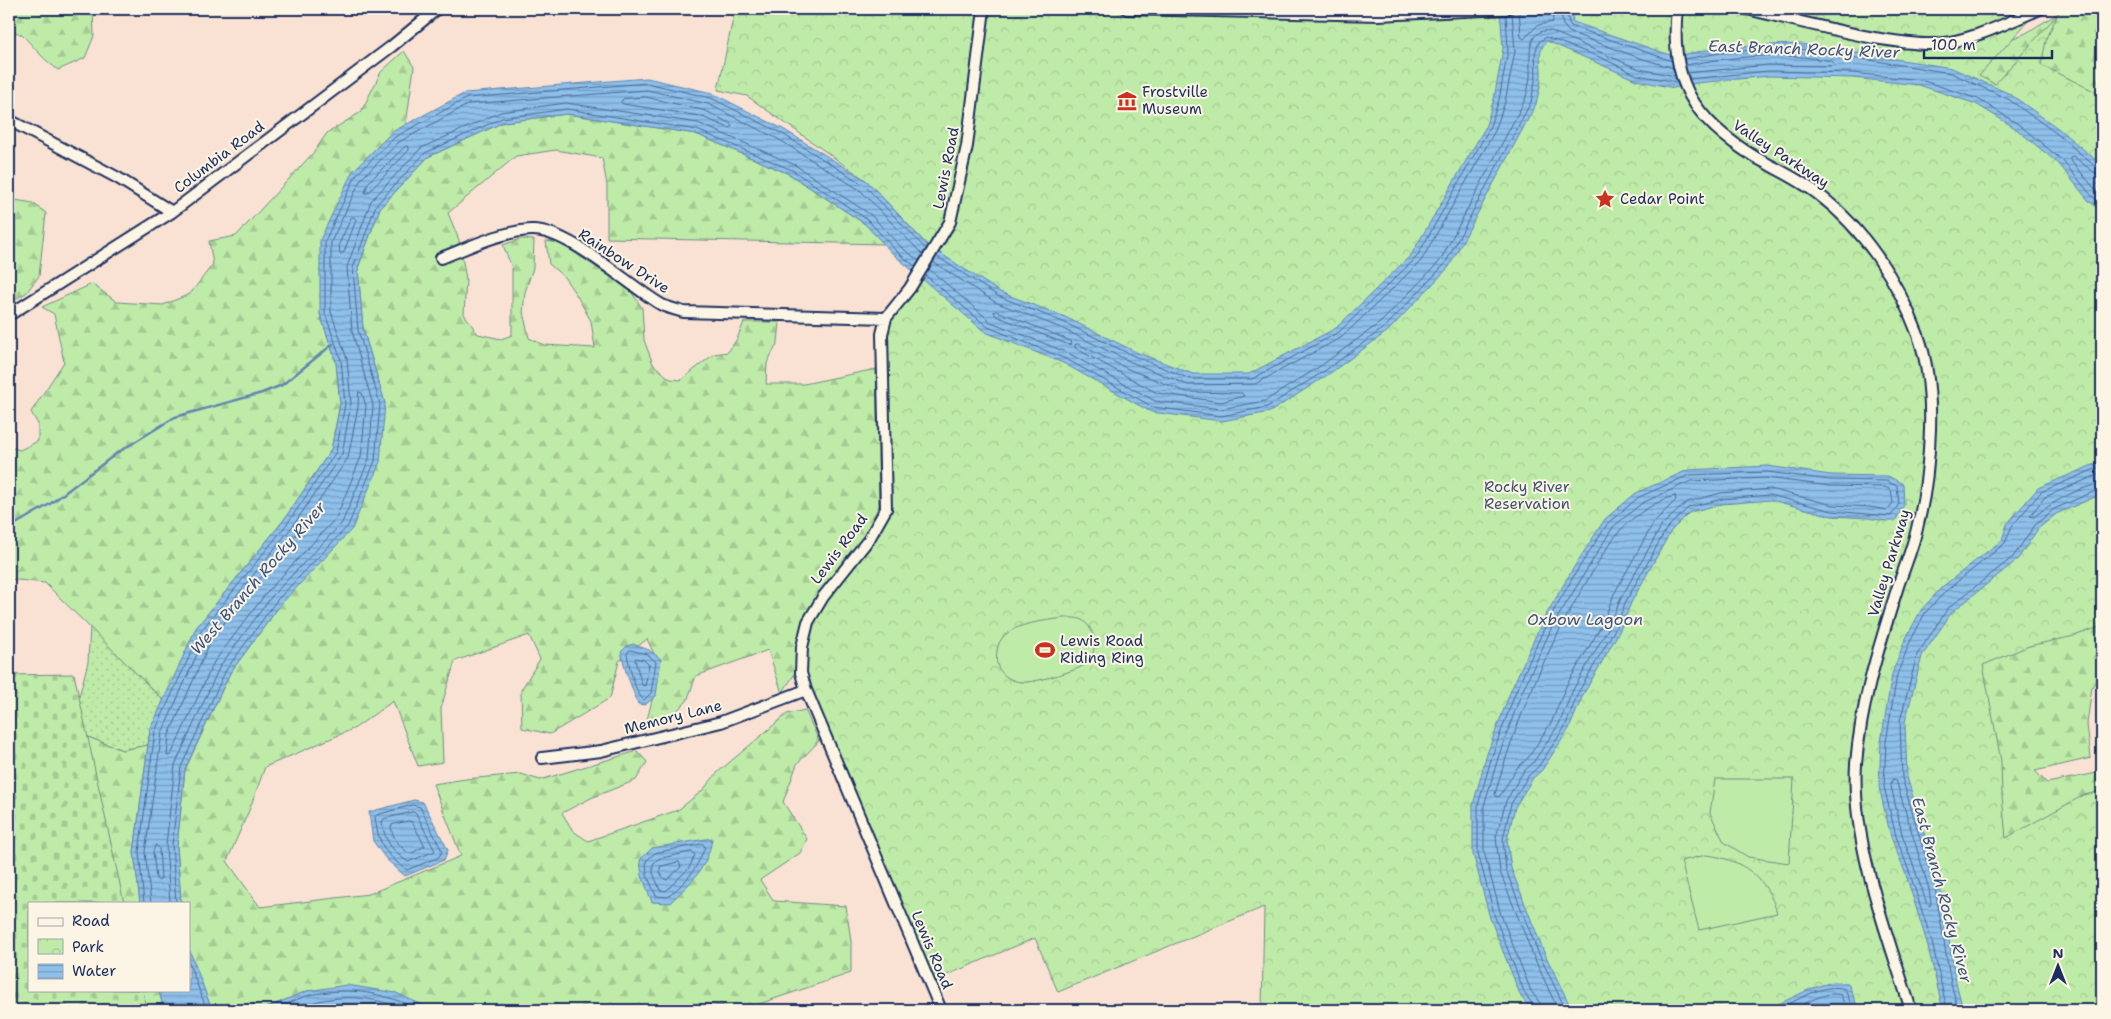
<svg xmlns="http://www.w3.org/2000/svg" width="2111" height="1019" font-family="'Shantell Sans',sans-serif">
<defs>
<pattern id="grass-dots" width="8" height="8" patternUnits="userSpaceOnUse" patternTransform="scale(1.25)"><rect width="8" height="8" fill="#bfeba8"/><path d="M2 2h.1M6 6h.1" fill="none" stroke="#a4ca93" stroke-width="1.8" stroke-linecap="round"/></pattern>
<pattern id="forest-firs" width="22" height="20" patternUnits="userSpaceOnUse" patternTransform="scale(1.25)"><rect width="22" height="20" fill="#bfeba8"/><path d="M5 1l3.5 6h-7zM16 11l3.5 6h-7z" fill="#a4ca93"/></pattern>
<pattern id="cemetery-stones" width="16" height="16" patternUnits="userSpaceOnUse" patternTransform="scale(1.25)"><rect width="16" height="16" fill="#bfeba8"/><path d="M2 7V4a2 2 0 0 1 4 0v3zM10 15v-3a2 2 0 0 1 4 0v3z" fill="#a4ca93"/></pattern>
<pattern id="park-crowns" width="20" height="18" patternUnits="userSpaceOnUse" patternTransform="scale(1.25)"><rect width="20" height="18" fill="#bfeba8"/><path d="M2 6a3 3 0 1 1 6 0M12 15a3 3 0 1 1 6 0" fill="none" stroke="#a4ca93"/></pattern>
<pattern id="water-rules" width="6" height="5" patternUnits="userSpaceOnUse" patternTransform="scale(1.25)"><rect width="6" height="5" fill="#8ec0ea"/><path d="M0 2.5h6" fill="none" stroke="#739cc1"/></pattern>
</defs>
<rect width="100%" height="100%" fill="#f9e2d3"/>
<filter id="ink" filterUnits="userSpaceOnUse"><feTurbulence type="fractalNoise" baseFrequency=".02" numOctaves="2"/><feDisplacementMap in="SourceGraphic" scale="10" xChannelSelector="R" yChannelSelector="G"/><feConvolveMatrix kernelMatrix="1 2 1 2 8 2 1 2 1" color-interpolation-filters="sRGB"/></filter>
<g filter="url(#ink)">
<!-- grass -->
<path fill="url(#grass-dots)" stroke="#6d8d83" d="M90 627 164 701 150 730 148 745 122 750 88 737 72 724 88 662Z"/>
<!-- forest -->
<path fill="url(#forest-firs)" stroke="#6d8d83" d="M9 9H93L94 36 85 58 58 70C52 65 45 60 40 54 30 45 24 31 9 31Z
M2065 9H2102V165L1692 25 1996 45 2026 33Z
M404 51 414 67 406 125 392 133 320 314 336 362 340 404 331 450 283 521 196 628 164 701 45 583 9 579V447L20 450 38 441V424L31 412 64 362 54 314 42 307 92 284 117 302 163 305 190 294 213 264 209 241 236 236 314 152 327 133 361 112 381 72Z
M567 114 696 134 789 174 865 224 884 244 607 238V185L602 158 556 150 516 156 448 213 459 240 466 279 464 314 478 334 501 339 512 335V268L503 245 521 239 534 240 533 268 525 292 523 312 529 338 544 345 595 348 591 321 577 296 564 277 549 264 546 241 560 243 630 290 642 308 644 340 653 364 670 379 681 380 714 354 728 352 737 339 744 322H780L778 342 767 363 766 384H804L876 369 879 505 865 537 808 610 794 675 782 693 768 650 696 676 687 701 669 718 647 720 653 696 657 660 647 639 619 661 610 698 550 734 522 728 521 690 540 659 529 635 455 661 441 708 443 762 418 766 393 701 355 728 265 767 250 808 227 861 260 907 369 894 461 856 433 784 466 779 521 774 540 780 637 751 647 762 636 780 591 798 562 813 573 831 588 841 678 810 702 791 718 772 787 714 805 710 819 741 797 764 783 802 807 839 800 853 760 880 774 901 846 906 851 941V973L744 1009 706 1004 694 1010H433L396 993 307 991 261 1010H212L189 949V903H181L177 846 185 770 230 673 281 604 385 403 363 329 358 268 380 208 428 157 504 122Z
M9 199 33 203 46 213 39 276 26 293 9 303Z
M2102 495V672L2092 687 2087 724 2091 758 2035 771 2047 783 2102 772V1010H1966L1922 656Z
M88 737 122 750 148 745 134 852 140 903H84Z
M130 990H159L162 1003 167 1010H129Z"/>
<!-- cemetery -->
<path fill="url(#cemetery-stones)" stroke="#6d8d83" d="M74 674 124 903H29V990H143L147 1010H9V675Z"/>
<!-- park -->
<path fill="url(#park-crowns)" stroke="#6d8d83" d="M735 9H2039L1979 76 1995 84 2057 15 2046 41 2041 65 2102 95V626L2074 636 2029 646 1983 665 2001 761 2002 796 2006 838 2084 795 2102 791V1010H1262L1264 907 1058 992 1035 938 928 983 801 677 811 611 889 517 881 338 933 251 867 181 747 96 718 90Z"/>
<!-- garden -->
<path fill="#bfeba8" stroke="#6d8d83" d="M1063 618C1069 618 1076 617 1082 620 1097 630 1098 651 1087 663 1081 670 1036 682 1026 682 1016 683 1005 678 999 669 996 663 996 658 997 651 1000 623 1041 622 1063 618Z
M1715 779H1794L1789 863 1748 857 1724 842 1710 813Z
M1706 855C1742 859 1767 877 1777 913L1699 930 1681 861Z"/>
<!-- water -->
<path fill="url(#water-rules)" stroke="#6086b2" d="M1500 9H1571L1573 22 1673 56 1732 46 1801 44 1952 68 2010 94 2059 129 2102 165V212L2088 200 2059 164 2015 128 1976 104 1919 85 1852 78 1769 76 1697 83 1674 88 1636 80 1547 41C1536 51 1542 64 1541 76 1541 85 1538 95 1536 104L1449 267 1388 331 1329 374 1270 412 1222 421 1151 412 1063 363 985 332 894 255 865 224 789 174 696 134 567 114 504 122 428 157 380 208 358 268 363 329 385 403 380 462 352 529 281 604 230 673 185 769 177 846 181 903H140L134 852 150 730 196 628 283 521 331 450 340 404 336 362 320 314V240L352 172 392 132 465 93 647 78 712 93 783 129 867 181 926 244 1000 292 1065 317 1136 352 1193 374H1249L1336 328 1411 255 1485 128 1494 99 1503 49Z
M2102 461V495L2095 497 2056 514 2038 529 2017 560 1952 612 1922 656 1905 722 1907 777 1940 886 1956 982 1963 1010H1943L1927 943 1906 875 1891 837 1879 787 1881 742 1892 674 1904 642 1921 610 1942 587 2002 540 2007 524 2038 488Z
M1767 466 1831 475 1888 476 1903 484 1904 505 1895 521H1886L1868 518 1832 516 1771 500 1722 504 1690 512 1671 531 1631 603 1619 632 1583 695 1569 729 1542 770 1533 778 1515 807 1507 840 1511 868 1543 950 1572 1010H1532L1521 997 1490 918 1473 854V805L1487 754 1511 690 1543 620 1574 567 1605 519 1636 493 1688 470Z
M633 644 649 650 661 659 656 696 645 705 638 704 626 672 621 652 627 646Z
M414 800 423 802 448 850 444 860 405 876 386 859 373 841 369 812Z
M712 838C708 869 691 882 670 903L652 902 642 876 640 860 652 848Z
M189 949 212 1010H167L162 1003 159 990H189Z
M1832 982 1848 983 1857 1005 1854 1010H1766L1810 989Z
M347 985 396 993 433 1010H261L307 991Z"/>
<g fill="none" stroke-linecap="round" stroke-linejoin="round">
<!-- shore -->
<path stroke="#496996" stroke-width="1" d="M1519 9 1521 37 1524 39 1538 25 1553 22 1552 9
M1560 9 1563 25 1569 32 1637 57 1673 68
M1566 9 1569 23 1571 26 1672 61
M1684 59 1733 51 1800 49 1951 73 2008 99 2056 133 2097 168 2102 169
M1686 65C1737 56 1781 52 1832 61L1834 63 1831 66 1768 65 1687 73
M1690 79 1769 71 1852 73 1921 80 1978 99 2018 124 2062 160 2092 196 2102 206
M646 97 706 111 731 124 732 126 729 128 700 116 623 104 621 102 623 99Z
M406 146 409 147V150L368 193H365L368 183Z
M2102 175 2095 173 2073 156 2070 157V160L2102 197
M354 217 356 220 344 252 340 254 339 244 351 218Z
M936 256 998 296 1063 322 1134 356 1190 379H1252L1339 332 1416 258 1489 129 1499 100 1508 50 1506 15
M933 262 995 302 1061 328 1131 362 1188 385 1255 384 1342 337 1421 261 1495 131 1505 102 1515 51 1512 12
M929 269 991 322 1068 353 1155 401 1221 409 1265 401 1322 365 1381 322 1440 261 1525 100C1527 93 1529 85 1530 77 1531 62 1524 27 1551 31L1639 69 1675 76
M925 275 988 327 1066 359 1153 407 1221 416 1267 407 1326 370 1385 327 1445 264 1531 102 1536 76 1535 53 1539 42 1546 37 1602 58 1637 75 1677 82
M997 311 1071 341 1072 344 1069 345 996 316 994 312Z
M1078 344 1128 369 1186 392 1242 393 1244 396 1221 402 1157 393 1075 348V345Z
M359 392 362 393 366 406 361 457 336 518 267 592 214 662 171 755 167 756 169 735 212 638 298 532 348 458 358 407Z
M2102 473 2045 497 2030 516 2034 517C2051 503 2080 486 2102 484
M1675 496 1676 500 1654 522 1614 594 1603 623 1566 686 1552 721 1528 758 1517 768 1500 796 1497 797 1495 794C1515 723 1544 655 1581 591 1593 572 1604 550 1618 533 1629 519 1658 499 1675 496Z
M630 650 647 654 656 662 651 693 644 700C635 694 629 665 627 654Z
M636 658 644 660 649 665 645 686 642 685 635 660Z
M1893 779 1896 780 1929 889 1931 903 1930 906 1927 904 1902 834 1891 786Z
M413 805 420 807 442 851 439 857 407 870C385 854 378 843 375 817L377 815Z
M413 812 416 813 435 851 408 862C393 852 384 840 382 822L384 819Z
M409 821 412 822 425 846 410 854C401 848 392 838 391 827L392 825Z
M703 844 705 847C694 874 689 878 668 897L656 896 647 875 646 861 655 853Z
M156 845 159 848 161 878 159 881 156 879 153 852Z
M692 852 695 855 689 868 666 891 660 890 653 873V864L658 859Z
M679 862 681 867 667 880 664 879 660 872V867Z
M144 903 139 852 155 731 201 631 287 524 336 452 345 404 341 360 325 313V241L356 175 395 137 467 98 647 83 711 98 781 133 864 185 926 249
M151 903 145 852 162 733 206 634 292 527 342 454 351 403 347 359 331 312V242L361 179 399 142 469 104 647 90 708 104 778 139 860 190 923 255
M170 903 166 845 175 765 220 666 272 596 342 523 369 459 373 405 352 331 347 267 371 201 421 148 501 112 566 103 698 123 795 165 871 215 901 247 919 261
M176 903 172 845 181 767 226 670 277 600 348 526 375 461 380 404 358 330 353 268 376 205 425 153 502 118 567 109 697 130 792 170 868 220 897 252 916 267
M189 963 207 1010
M274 1010C286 1005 298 998 310 995 352 986 383 993 421 1010
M290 1010C329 994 367 993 406 1010
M309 1010 346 1004 384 1010
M1535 1010 1534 1006 1525 994 1495 917 1478 853V805L1492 756 1516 691 1547 622 1578 569 1608 523 1639 497 1689 475 1767 472 1830 480 1886 481 1897 486 1899 504 1891 516 1832 511 1770 495 1722 499 1689 507 1667 528 1626 601 1615 629 1578 693 1565 727 1538 767 1528 776 1511 804 1503 839 1506 870 1538 952 1566 1010
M1541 1010 1540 1003 1531 991 1501 915 1484 852V806L1498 758 1521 694 1553 625 1613 527 1642 503 1691 481 1766 478 1830 486 1885 487 1891 490 1893 503 1887 510 1870 507 1833 505 1770 489 1721 493 1687 502 1662 525 1621 598 1609 627 1573 690 1559 724 1533 763 1523 772 1506 801 1496 837 1500 872 1533 955 1558 1010
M1777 1010C1796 1001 1824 982 1845 989L1851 1004 1850 1010
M1792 1010C1805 1004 1826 990 1841 995L1844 1004V1010
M1947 1010 1932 942 1910 874 1896 836 1884 787 1886 742 1897 675 1909 644 1925 613 1946 591 2005 543 2012 526 2041 492 2102 466
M1958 1010 1951 983 1935 888 1902 778 1900 721 1917 655 1948 608 2013 557 2035 525 2054 509 2093 492 2102 491"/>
<!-- stream -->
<path stroke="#6086b2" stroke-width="2.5" d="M9 523 14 525 50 504 117 453 175 417 262 393 282 385 333 344"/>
<defs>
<path id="minor" d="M1127 9 1378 15 1506 9
M1677 9C1669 81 1694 120 1755 157 1776 169 1799 179 1818 194 1864 229 1898 281 1918 335 1929 366 1931 397 1930 429 1929 461 1926 493 1918 524 1914 544 1906 564 1899 583 1880 643 1861 701 1856 764 1851 843 1888 935 1911 1010
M1747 9C1789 19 1832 30 1874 38 1894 41 1915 45 1935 44 1972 41 2006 23 2040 9
M9 120 118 178 172 212
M441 258C467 248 503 231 531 230 568 228 630 287 662 305 669 308 677 310 684 312L886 318
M9 315 172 212 392 46 437 9
M542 758 601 751 721 722 806 690
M941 1010 806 690 801 673 802 647 808 622 823 597 869 539 886 509 882 334 886 318 910 288 950 222 967 146 984 9"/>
</defs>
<!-- minor casing -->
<use href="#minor" stroke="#1b2f5e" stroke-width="14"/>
<!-- minor -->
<use href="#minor" stroke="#fcf5e5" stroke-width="10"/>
</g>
</g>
<!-- icons -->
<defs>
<symbol id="museum-bare" viewBox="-9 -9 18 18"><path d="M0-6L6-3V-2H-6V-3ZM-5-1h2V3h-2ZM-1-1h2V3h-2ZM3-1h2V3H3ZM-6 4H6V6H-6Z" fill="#c8321e" stroke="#fcf5e5" stroke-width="2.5" paint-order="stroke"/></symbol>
<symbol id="sight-bare" viewBox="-9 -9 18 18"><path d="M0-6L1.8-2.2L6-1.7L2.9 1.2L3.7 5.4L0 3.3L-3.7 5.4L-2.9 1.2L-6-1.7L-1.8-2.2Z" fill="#c8321e" stroke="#fcf5e5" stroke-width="2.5" paint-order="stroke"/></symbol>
<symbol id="stadium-bare" viewBox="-9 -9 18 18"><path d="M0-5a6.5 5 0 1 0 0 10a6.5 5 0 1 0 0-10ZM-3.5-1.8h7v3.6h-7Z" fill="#c8321e" stroke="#fcf5e5" stroke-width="2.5" paint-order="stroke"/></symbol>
</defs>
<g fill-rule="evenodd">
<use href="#museum-bare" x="1113" y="87" width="28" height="28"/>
<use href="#sight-bare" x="1591" y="185" width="28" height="28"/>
<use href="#stadium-bare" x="1031" y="636" width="28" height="28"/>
</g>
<g text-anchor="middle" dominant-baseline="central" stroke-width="4" stroke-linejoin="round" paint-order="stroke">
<!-- poi labels -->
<g font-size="15" fill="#1b2f5e" stroke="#fcf5e5" text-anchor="start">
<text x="1142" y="92">Frostville<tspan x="1142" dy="17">Museum</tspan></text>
<text x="1620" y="199">Cedar Point</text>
<text x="1060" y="641">Lewis Road<tspan x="1060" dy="17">Riding Ring</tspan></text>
</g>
<!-- street labels -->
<g font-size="15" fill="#1b2f5e" stroke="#fcf5e5">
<text transform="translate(1781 154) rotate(33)">Valley Parkway</text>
<text transform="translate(219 157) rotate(-37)">Columbia Road</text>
<text transform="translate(946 168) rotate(-79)">Lewis Road</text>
<text transform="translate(624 261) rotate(33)">Rainbow Drive</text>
<text transform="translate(839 549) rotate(-53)">Lewis Road</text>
<text transform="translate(1889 563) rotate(-73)">Valley Parkway</text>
<text transform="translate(673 717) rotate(-14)">Memory Lane</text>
<text transform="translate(932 950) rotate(67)">Lewis Road</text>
</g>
<!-- park labels -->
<g font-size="15" fill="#3c556d" stroke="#fcf5e5">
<text x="1527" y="487">Rocky River<tspan x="1527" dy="17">Reservation</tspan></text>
</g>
<!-- water labels -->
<g font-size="16" font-style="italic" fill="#385381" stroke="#fcf5e5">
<text transform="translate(1804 49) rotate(2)">East Branch Rocky River</text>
<text transform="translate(258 578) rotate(-49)">West Branch Rocky River</text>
<text x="1585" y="619">Oxbow Lagoon</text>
<text transform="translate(1942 890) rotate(75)">East Branch Rocky River</text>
</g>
</g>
<!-- margin -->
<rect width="2111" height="1019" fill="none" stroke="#fcf5e5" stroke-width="30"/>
<rect x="15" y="15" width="2081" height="989" fill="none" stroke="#1b2f5e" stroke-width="2" filter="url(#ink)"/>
<!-- legend -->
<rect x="28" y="902" width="162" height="90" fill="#fcf5e5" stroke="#a2a6af"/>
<rect x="38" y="918" width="25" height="8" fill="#fcf5e5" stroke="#a2a6af"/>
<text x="72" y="926" font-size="15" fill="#1b2f5e">Road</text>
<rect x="38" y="939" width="25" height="15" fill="url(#park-crowns)" stroke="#a2a6af"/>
<text x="72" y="952" font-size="15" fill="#1b2f5e">Park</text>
<rect x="38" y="964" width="25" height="15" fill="url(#water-rules)" stroke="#a2a6af"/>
<text x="72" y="976" font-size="15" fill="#1b2f5e">Water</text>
<!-- north arrow -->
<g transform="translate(2058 966)" stroke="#fcf5e5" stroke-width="4" paint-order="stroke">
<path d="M0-4L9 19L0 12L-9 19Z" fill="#1b2f5e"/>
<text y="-8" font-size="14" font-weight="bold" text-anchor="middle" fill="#1b2f5e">N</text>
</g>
<!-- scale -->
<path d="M1924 50v8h128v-8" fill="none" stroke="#1b2f5e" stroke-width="2.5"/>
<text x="1931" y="50" font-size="15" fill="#1b2f5e" stroke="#fcf5e5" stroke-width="4" paint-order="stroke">100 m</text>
</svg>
